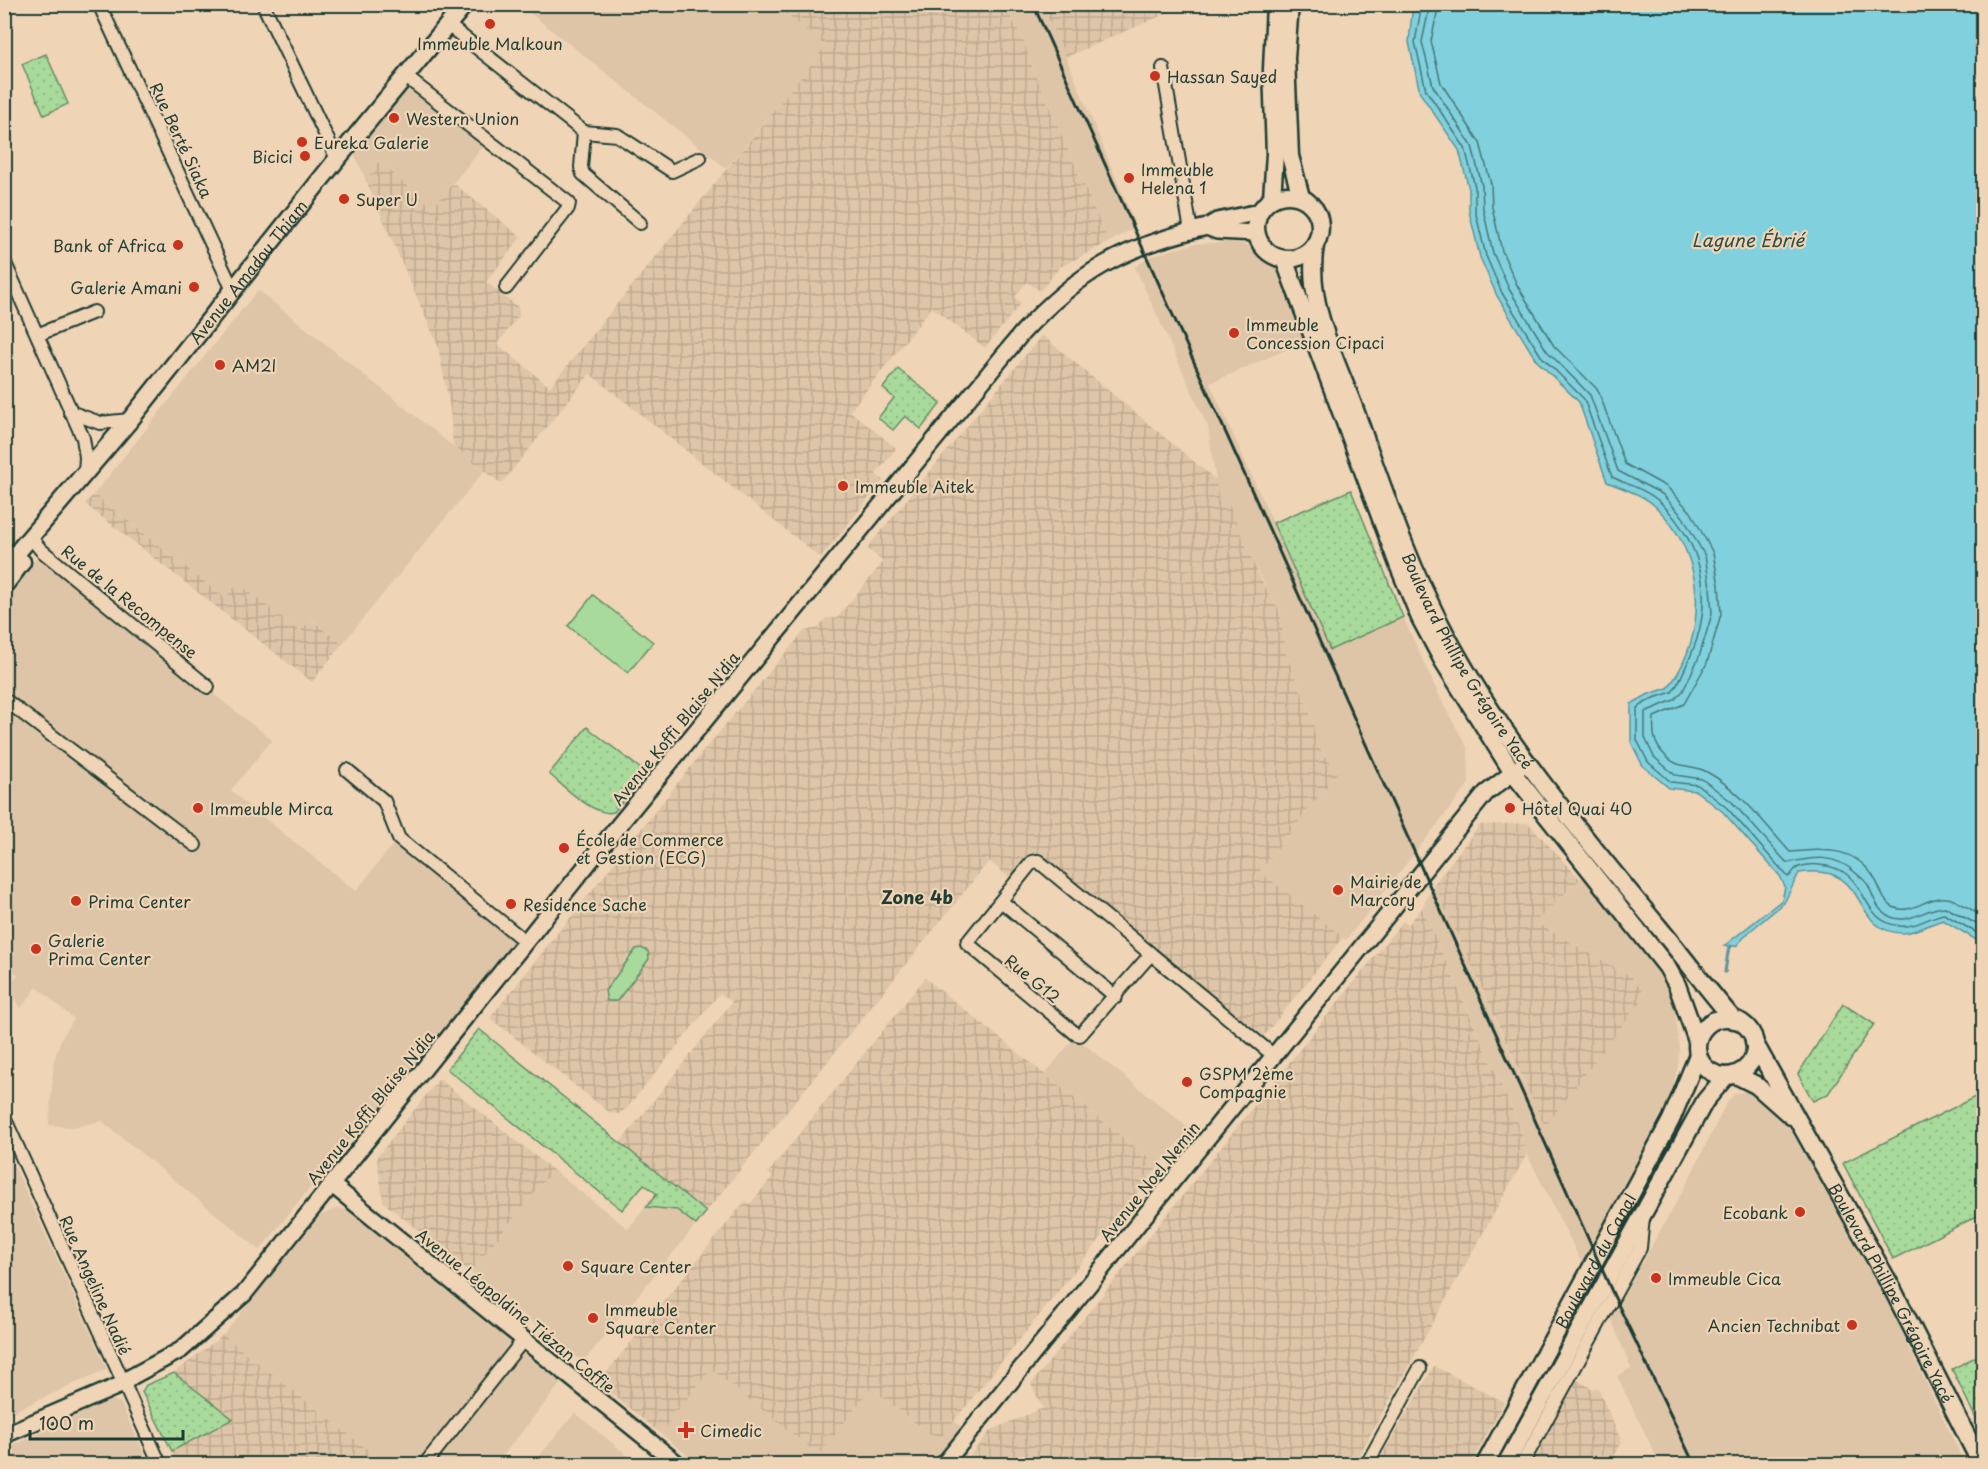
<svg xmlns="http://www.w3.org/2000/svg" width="1988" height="1469" font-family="'Playpen Sans',sans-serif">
<defs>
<pattern id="industrial-grid" width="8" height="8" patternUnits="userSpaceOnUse" patternTransform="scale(1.5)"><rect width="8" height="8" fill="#dec5a7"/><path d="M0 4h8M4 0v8" fill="none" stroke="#beaa90"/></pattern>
<pattern id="garden-dots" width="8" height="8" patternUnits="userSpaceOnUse" patternTransform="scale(1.5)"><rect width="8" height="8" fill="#a8da9b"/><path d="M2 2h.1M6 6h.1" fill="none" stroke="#90bc86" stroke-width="1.8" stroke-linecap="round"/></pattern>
</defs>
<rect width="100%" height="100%" fill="#efd4b6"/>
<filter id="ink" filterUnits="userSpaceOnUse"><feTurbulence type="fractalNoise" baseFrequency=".0167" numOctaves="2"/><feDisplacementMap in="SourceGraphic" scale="12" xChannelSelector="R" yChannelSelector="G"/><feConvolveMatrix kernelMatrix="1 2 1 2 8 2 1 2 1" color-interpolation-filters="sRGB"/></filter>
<g filter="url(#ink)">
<!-- built -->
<path fill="#dec5a7" d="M520 5H774L827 46 726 168Z
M1004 5H1042L1066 57 1136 227 1109 242 1034 72 1023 39Z
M409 87 483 147 433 207 378 162 366 180 355 155Z
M1234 242 1248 245 1276 265 1306 341 1210 383 1330 650 1403 617 1444 706 1468 749 1469 784 1346 940 1260 871 1338 772 1316 744 1313 721 1285 651 1281 613 1219 502 1208 427 1135 267 1151 256 1193 244Z
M258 290 484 471 342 644 312 619 301 633 238 583 225 598 94 494Z
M38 556 272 740 231 790 245 803 356 891 394 843 519 943 409 1082 339 1151 260 1250 102 1121 73 1127 49 1125 54 1060 61 1039 74 1019 37 987 21 1008 9 987 18 975 13 971 8 976 5 970 4 599Z
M1585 874 1665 976 1674 1001 1679 1047 1678 1066 1671 1095 1583 1265 1527 1154 1521 1128 1422 908 1434 884 1526 1088 1645 995 1632 977 1535 922Z
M1075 1037 1190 1129 1159 1166 1045 1074Z
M1751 1091 1781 1116 1848 1220 1965 1464H1660L1617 1376 1631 1368 1611 1318 1686 1185 1726 1104 1735 1093Z
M5 1146 107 1369 5 1415H4Z
M553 1170 628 1229 646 1207 677 1210 696 1225 583 1362 470 1272Z
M338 1208 347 1210 561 1383 496 1464H386L223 1335 320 1216Z
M711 1368 818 1454 871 1388 938 1441 954 1421 963 1428 934 1464H699L660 1433Z
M110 1400 120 1402 149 1464H5V1452L10 1447Z
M575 1413 638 1464H533Z"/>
<!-- industrial -->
<path fill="url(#industrial-grid)" d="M774 5H1004L1023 39 1034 72 1109 242 1060 267 1040 291 1027 282 1015 297 1021 303 985 348 932 307 850 411 896 448 876 474 883 480 821 558 590 374 501 484 453 446 450 409 438 346 366 180 378 162 433 207 453 183 521 237 486 282 518 307 519 316 497 344 550 387 826 46Z
M1042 5H1186L1066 57Z
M1042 335 1216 480 1219 502 1229 505 1258 574 1281 613 1285 651 1313 721 1316 744 1338 772 1260 871 1343 937 1264 1036 1035 853 1013 880 989 861 706 1212 620 1143 732 1002 720 993 627 1108 619 1114 610 1113 490 1018 697 759 804 631 818 628 825 619 837 618 883 562 867 548Z
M94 494 225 598 238 583 300 632 311 619 342 644 312 682 85 504Z
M1528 823 1580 879 1535 922 1632 977 1645 995 1651 988 1545 1127 1434 884 1480 825Z
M1422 908 1521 1129 1527 1154 1354 1464H963L991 1430 1043 1408 1031 1384 1403 921 1408 925Z
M925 978 1159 1166 938 1441 871 1388 819 1455 711 1369 660 1433 598 1383 745 1201 750 1204 772 1177 768 1173Z
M439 1079 553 1170 470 1272 383 1202 377 1157Z
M223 1335 386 1464H178L142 1392 146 1385 174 1373Z
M1434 1366 1504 1402 1471 1464H1377Z
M1577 1380 1593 1389 1598 1388 1622 1443 1607 1464H1529Z"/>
<!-- grass -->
<path fill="#a8da9b" stroke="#648c68" stroke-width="1.5" d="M593 595 653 642 628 673 568 626Z
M641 948 648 951 649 959 617 1001H607L605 991 636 949Z"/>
<!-- garden -->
<path fill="url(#garden-dots)" stroke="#648c68" stroke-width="1.5" d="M46 54 68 104 44 115 22 64Z
M898 369 941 403 921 429 905 416 893 430 878 418 894 398 883 388Z
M1351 490 1403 617 1330 650 1273 523Z
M587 727 646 773 614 812C595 818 564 786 549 774Z
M1843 1004 1874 1024 1828 1094 1813 1101 1798 1074Z
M479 1029 706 1212 696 1225 677 1210 646 1207 657 1194 644 1184 622 1210 447 1069Z
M1977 1096 1983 1101V1213L1893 1259 1843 1163Z
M1983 1353V1433L1952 1369Z
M174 1373 233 1419 172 1451 142 1392 146 1385Z"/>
<!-- water -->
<path fill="#81d0dd" stroke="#5a9599" stroke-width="1.5" d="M1418 4 1983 5V944L1943 920C1929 924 1917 932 1903 933 1848 933 1873 861 1799 873L1784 903 1750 931 1736 946H1724L1782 900 1785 887 1780 876 1723 812 1696 791 1669 788 1643 766 1631 742V704L1649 694 1668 688C1709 634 1706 555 1656 507 1644 495 1624 489 1607 482L1579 402 1536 360 1497 296 1480 257 1469 211V189L1459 150 1420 93 1409 42 1412 13Z"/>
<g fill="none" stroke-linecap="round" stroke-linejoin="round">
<!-- shore -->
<path stroke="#467878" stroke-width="1.5" d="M1422 4 1415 42 1426 90 1465 148 1475 187V210L1486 256 1502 293 1541 356 1584 399 1612 477C1628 485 1648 490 1661 503 1707 549 1715 606 1687 664 1683 673 1679 684 1672 692L1651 699 1637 708V740L1648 762 1671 782 1698 785 1727 808 1788 877C1793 875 1791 871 1797 868 1802 865 1814 864 1820 865 1872 869 1856 921 1900 926 1915 928 1928 917 1944 914L1984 937
M1430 4 1422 42 1433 86 1472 146 1482 186 1483 209 1493 253 1509 289 1547 351 1590 395 1618 471 1662 494 1683 517 1705 556 1710 587 1712 614 1699 657 1683 691 1674 700 1645 712V738L1654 757 1675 775 1702 779 1732 802 1787 863C1813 857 1835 853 1857 874 1862 878 1867 882 1869 887 1875 900 1877 911 1891 917 1910 925 1926 907 1945 907L1984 928
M1439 4 1431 41 1441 83 1480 143 1491 184 1492 207 1502 251 1517 285 1554 346 1598 390 1625 464 1667 487 1691 512 1713 553 1719 585 1721 614 1707 663 1684 704 1654 717C1653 730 1653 742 1662 752 1679 772 1690 762 1707 772 1740 790 1765 824 1790 852 1823 849 1856 845 1876 881 1882 891 1882 901 1893 907 1911 916 1928 895 1947 898 1959 900 1973 911 1984 918"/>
<!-- stream -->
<path stroke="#5a9599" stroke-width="3" d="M1725 972 1728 952 1731 946"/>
<defs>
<path id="minor" d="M99 4 233 290
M263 4 337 159
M448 25 584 132 617 135 672 171 700 158
M1163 68 1191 231
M406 77 569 203 568 208 506 288
M584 132 581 167 583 174 640 223
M4 261 83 438 86 457 85 473
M37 335 94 312
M70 412 100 423 130 420
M32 539 41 550 208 687
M4 699 195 845
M347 770 384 801 399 839 526 942
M1038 861 1151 954 1080 1035 1076 1034 967 943 1032 862Z
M1001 901 1116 997
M1151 954 1273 1055
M4 1117 160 1464
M425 1464 524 1339
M1367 1464 1420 1368
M1522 1464 1640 1248 1643 1217"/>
<path id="tertiary" d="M1207 227 1217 231 1256 233
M331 1184 678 1464
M4 1435 123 1384 131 1377 181 1350 244 1294 610 836 1022 333C1079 271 1125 246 1207 227L1217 221 1259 212
M944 1464 1486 793 1527 762"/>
<g id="secondary">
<path d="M1290 4 1286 58 1290 156 1301 197"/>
<circle cx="1288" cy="227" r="32"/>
<path d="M1272 198 1275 154 1272 69 1275 4"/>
<path id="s1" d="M1315 246C1305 302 1336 359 1355 410 1382 485 1407 562 1445 633 1501 739 1580 832 1657 925 1683 956 1707 989 1734 1020"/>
<path d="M1284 259 1399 567 1420 618 1443 661 1513 773 1667 967 1677 985 1697 1041"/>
<path id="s2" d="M4 568 130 420 337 159 465 4"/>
<path d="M4 586 22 562"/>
<circle cx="1726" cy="1047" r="29"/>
<path id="s3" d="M1754 1042 1893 1290 1981 1464"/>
<path d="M1736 1075 1756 1085 1791 1116"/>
<path id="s4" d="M1485 1464 1671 1120 1698 1055"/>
<path d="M1506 1464 1705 1101 1726 1076"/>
</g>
</defs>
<!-- minor casing -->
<use href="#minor" stroke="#1f3d34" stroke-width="16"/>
<!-- tertiary casing -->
<use href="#tertiary" stroke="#1f3d34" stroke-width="20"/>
<!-- secondary casing -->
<use href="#secondary" stroke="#1f3d34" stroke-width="21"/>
<!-- minor -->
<use href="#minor" stroke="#efd4b6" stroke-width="12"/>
<!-- tertiary -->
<use href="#tertiary" stroke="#efd4b6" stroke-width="15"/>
<!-- secondary -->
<use href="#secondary" stroke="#efd4b6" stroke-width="16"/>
<!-- rail -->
<path stroke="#1f3d34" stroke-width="3" d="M1033 4 1614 1296 1694 1464"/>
</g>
</g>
<!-- markers -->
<g fill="#c8321e" stroke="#efd4b6" stroke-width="2">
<circle cx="490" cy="24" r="6"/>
<circle cx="1155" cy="76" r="6"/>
<circle cx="394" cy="118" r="6"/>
<circle cx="302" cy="142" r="6"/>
<circle cx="305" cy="156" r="6"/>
<circle cx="1129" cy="178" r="6"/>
<circle cx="344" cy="199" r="6"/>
<circle cx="178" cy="245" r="6"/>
<circle cx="194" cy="287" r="6"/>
<circle cx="1234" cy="333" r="6"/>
<circle cx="220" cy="365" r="6"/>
<circle cx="843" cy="486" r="6"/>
<circle cx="198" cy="808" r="6"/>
<circle cx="1510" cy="808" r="6"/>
<circle cx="564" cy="848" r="6"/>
<circle cx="1338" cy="890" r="6"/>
<circle cx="76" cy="901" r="6"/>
<circle cx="511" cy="904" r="6"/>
<circle cx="36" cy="949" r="6"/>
<circle cx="1187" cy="1082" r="6"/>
<circle cx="1800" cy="1212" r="6"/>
<circle cx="568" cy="1266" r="6"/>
<circle cx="1656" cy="1278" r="6"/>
<circle cx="593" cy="1318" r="6"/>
<circle cx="1852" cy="1325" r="6"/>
<path d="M683 1421h6v6h6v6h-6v6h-6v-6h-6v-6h6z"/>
</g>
<g text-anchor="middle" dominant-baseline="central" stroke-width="4.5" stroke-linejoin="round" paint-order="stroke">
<!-- poi labels -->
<g font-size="16" fill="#1f3d34" stroke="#efd4b6" text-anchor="start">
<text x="490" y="43" text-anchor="middle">Immeuble Malkoun</text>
<text x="1167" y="76">Hassan Sayed</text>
<text x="406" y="118">Western Union</text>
<text x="314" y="142">Eureka Galerie</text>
<text x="293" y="156" text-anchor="end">Bicici</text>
<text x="1141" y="169">Immeuble<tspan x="1141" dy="18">Helena 1</tspan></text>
<text x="356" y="199">Super U</text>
<text x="166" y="245" text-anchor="end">Bank of Africa</text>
<text x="182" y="287" text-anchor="end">Galerie Amani</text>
<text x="1246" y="324">Immeuble<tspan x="1246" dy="18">Concession Cipaci</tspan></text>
<text x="232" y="365">AM2I</text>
<text x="855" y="486">Immeuble Aitek</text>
<text x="210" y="808">Immeuble Mirca</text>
<text x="1522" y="808">Hôtel Quai 40</text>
<text x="576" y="839">École de Commerce<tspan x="576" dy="18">et Gestion (ECG)</tspan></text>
<text x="1350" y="881">Mairie de<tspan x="1350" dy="18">Marcory</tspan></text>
<text x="88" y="901">Prima Center</text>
<text x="523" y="904">Residence Sache</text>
<text x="48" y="940">Galerie<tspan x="48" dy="18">Prima Center</tspan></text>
<text x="1199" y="1073">GSPM 2ème<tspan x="1199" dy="18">Compagnie</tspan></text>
<text x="1788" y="1212" text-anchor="end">Ecobank</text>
<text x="580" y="1266">Square Center</text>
<text x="1668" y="1278">Immeuble Cica</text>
<text x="605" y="1309">Immeuble<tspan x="605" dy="18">Square Center</tspan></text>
<text x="1840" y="1325" text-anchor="end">Ancien Technibat</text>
<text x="700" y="1430">Cimedic</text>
</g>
<!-- street labels -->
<g font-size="16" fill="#1f3d34" stroke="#efd4b6">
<text transform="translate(182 140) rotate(65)">Rue Berté Siaka</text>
<text stroke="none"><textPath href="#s2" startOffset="384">Avenue Amadou Thiam</textPath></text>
<text transform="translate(130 601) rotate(39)">Rue de la Recompense</text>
<text stroke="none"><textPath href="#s1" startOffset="447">Boulevard Phillipe Grégoire Yacé</textPath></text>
<text transform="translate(675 728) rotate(-51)">Avenue Koffi Blaise N'dia</text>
<text transform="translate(1033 978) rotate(39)">Rue G12</text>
<text transform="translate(370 1107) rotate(-51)">Avenue Koffi Blaise N'dia</text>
<text transform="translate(1149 1181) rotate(-51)">Avenue Noel Nemin</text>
<text stroke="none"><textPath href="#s4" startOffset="231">Boulevard du Canal</textPath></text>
<text transform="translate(96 1285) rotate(66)">Rue Angeline Nadié</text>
<text stroke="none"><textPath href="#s3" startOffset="286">Boulevard Phillipe Grégoire Yacé</textPath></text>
<text transform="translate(516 1310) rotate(39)">Avenue Léopoldine Tiézan Coffie</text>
</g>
<!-- water labels -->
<g font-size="18" font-style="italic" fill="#294c45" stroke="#efd4b6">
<text x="1748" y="239">Lagune Ébrié</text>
</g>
<!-- neighbourhood labels -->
<g font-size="18" font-weight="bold" fill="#1f3d34" stroke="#efd4b6">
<text x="917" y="896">Zone 4b</text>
</g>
</g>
<!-- margin -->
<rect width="1988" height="1469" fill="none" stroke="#efd4b6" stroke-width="24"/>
<rect x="12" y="12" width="1964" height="1445" fill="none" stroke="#1f3d34" stroke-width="2" filter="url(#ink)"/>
<!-- scale -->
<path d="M30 1430v9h153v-9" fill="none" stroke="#1f3d34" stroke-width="3"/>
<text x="39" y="1430" font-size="18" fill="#1f3d34" stroke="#efd4b6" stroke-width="4.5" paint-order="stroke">100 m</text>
</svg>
